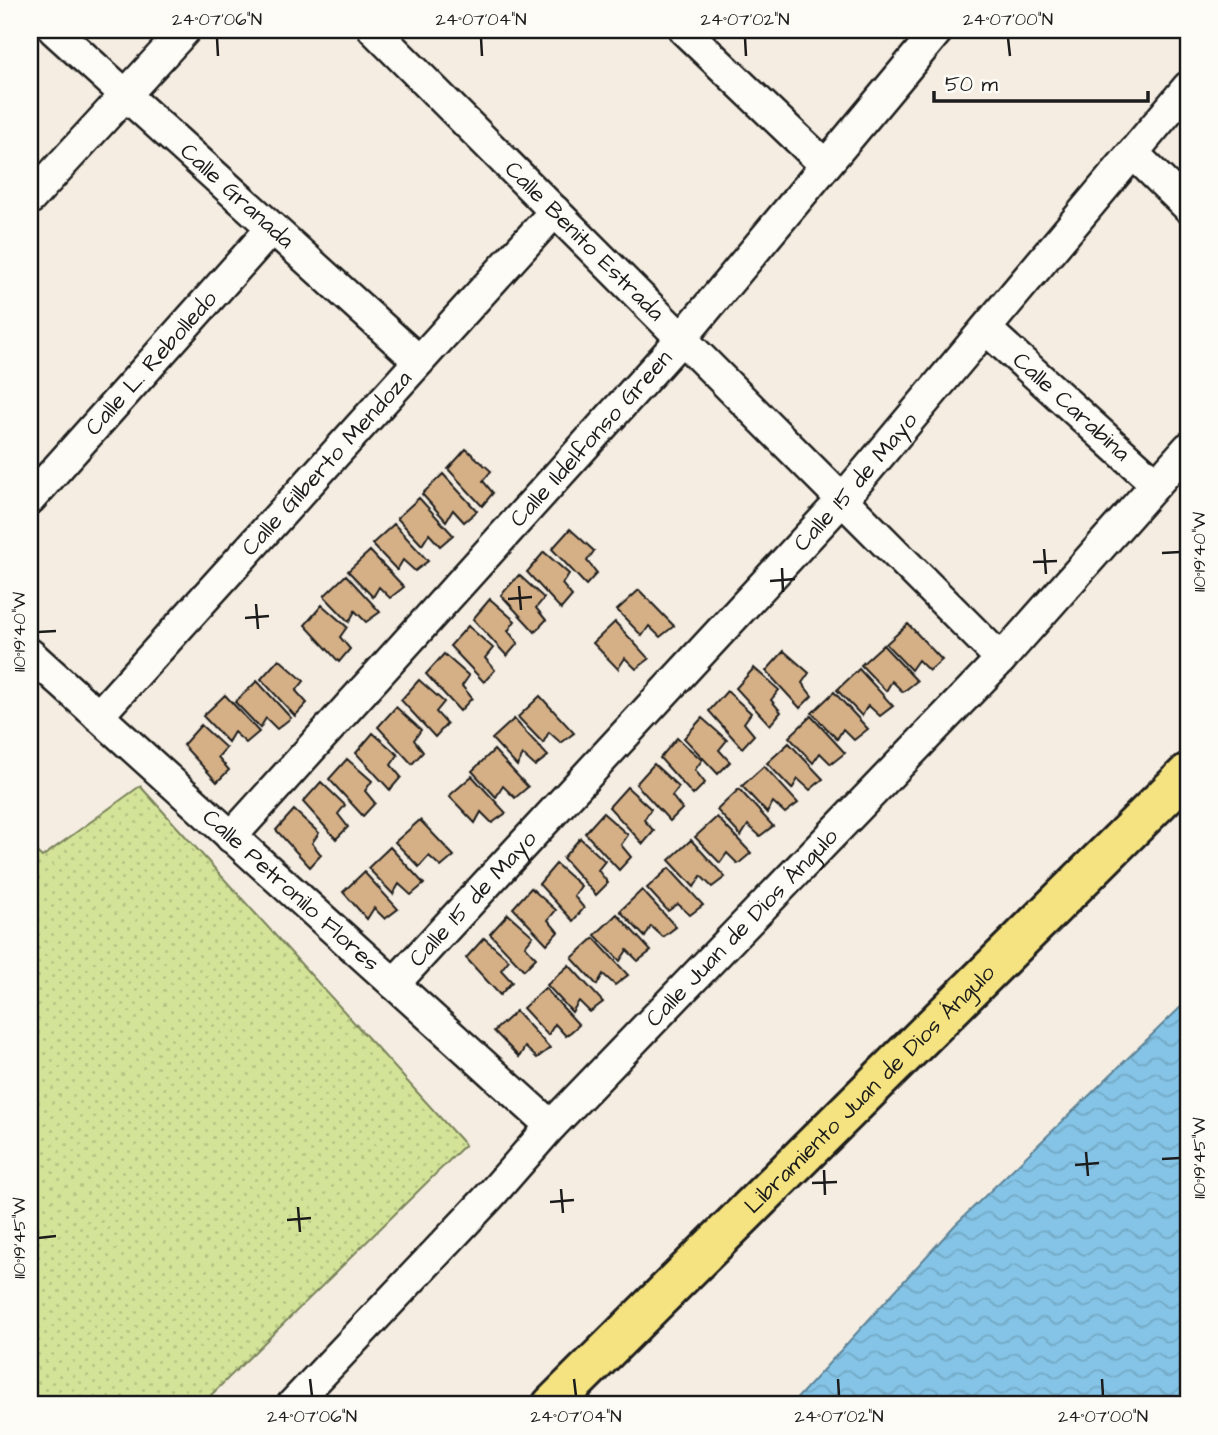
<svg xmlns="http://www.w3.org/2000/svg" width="1218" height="1435" font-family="'Architects Daughter',sans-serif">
<defs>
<pattern id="grass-dots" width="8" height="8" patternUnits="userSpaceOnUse" patternTransform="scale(1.75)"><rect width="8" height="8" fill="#d3e498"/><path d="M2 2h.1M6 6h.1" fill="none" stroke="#b5c382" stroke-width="1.8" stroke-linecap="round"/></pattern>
<pattern id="water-waves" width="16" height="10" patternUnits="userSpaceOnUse" patternTransform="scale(1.75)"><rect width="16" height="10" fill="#85c4e6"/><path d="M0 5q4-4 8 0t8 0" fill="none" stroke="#72a8c5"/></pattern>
</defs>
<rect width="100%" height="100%" fill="#f5ede1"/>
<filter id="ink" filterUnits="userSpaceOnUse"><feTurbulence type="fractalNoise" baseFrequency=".0143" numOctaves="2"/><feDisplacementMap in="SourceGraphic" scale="14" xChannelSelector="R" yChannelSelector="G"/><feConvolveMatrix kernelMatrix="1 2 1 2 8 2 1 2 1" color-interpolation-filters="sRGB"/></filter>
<g filter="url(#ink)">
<!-- grass -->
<path fill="url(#grass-dots)" stroke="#78805a" stroke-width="2" d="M140 786 465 1145 201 1405H30V846L42 857Z"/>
<!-- water -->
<path fill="url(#water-waves)" stroke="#5b8195" stroke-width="2" d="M1188 1000V1405H791L955 1225Z"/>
<!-- building -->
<path fill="#d5b087" stroke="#1c1c1c" stroke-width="2" d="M466 449 491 471 483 481 493 493 482 506 448 469Z
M443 474 477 511 464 522 453 510 446 521 422 494Z
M419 498 453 535 440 546 429 534 422 545 397 518Z
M394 524 428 561 415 571 403 560 397 570 372 544Z
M570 529 594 551 587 561 597 573 586 585 552 549Z
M370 551 404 587 390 598 379 587 373 597 348 571Z
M544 552 569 574 562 584 572 596 561 609 527 572Z
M346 575 380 612 366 622 355 611 349 622 324 596Z
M519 575 544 598 536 608 546 620 535 632 501 595Z
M639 590 674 626 660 637 649 626 642 636 617 610Z
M490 599 515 621 508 631 518 643 507 656 473 619Z
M322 605 347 627 340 637 350 649 339 662 305 625Z
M615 622 649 659 636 669 625 658 618 669 593 643Z
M908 624 942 660 929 671 918 660 911 670 886 644Z
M468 626 493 648 485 658 495 670 484 682 450 646Z
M883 645 917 681 903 692 892 681 886 691 861 665Z
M784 651 809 673 802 683 812 696 800 708 766 671Z
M444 654 469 676 462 686 472 698 460 711 426 674Z
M279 659 304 681 296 691 307 703 295 716 261 679Z
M754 668 779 690 771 700 781 712 770 725 736 688Z
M859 669 893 706 880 716 868 705 862 716 837 690Z
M419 680 444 702 436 712 447 724 435 737 401 700Z
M257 681 291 718 277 729 266 718 260 728 235 702Z
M727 691 751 713 744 723 754 735 742 748 709 711Z
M834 692 868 729 854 740 843 729 837 739 812 713Z
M225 695 259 732 246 743 234 732 228 742 203 716Z
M540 696 574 733 561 743 549 732 543 743 518 717Z
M396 707 421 730 414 740 423 752 412 764 378 727Z
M811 716 845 753 831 764 820 753 813 763 789 737Z
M702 718 727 740 719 750 730 762 718 774 684 738Z
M514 719 548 756 535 766 523 755 517 766 492 739Z
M201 725 226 748 218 757 229 770 217 782 183 745Z
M373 733 398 755 391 765 401 777 390 790 356 753Z
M677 738 702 760 695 770 705 783 693 795 660 758Z
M789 743 823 779 810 790 798 779 792 789 767 763Z
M494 750 528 787 515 798 503 786 496 797 472 771Z
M347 759 372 781 365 791 375 803 363 816 329 779Z
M654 764 679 787 672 796 682 809 670 821 636 784Z
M764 766 798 803 785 813 773 802 767 813 742 786Z
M472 776 506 813 492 823 481 812 475 823 449 796Z
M321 782 345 805 338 814 348 827 336 839 303 802Z
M627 787 651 809 644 820 654 831 643 844 609 807Z
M739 789 773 826 760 836 748 825 741 836 717 810Z
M294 810 319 833 312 843 321 855 310 867 276 830Z
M603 813 628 835 621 845 631 857 619 870 585 833Z
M717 817 751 853 738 864 727 853 720 863 695 837Z
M420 820 454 856 441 867 429 856 419 867 395 842Z
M580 838 605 861 598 870 608 883 596 895 563 858Z
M691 840 725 877 712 887 701 876 694 887 669 860Z
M390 847 424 884 411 895 399 884 393 894 368 868Z
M556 864 581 886 574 896 584 908 573 921 539 884Z
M669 868 703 905 690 915 678 904 668 911 647 888Z
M364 872 398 909 385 919 374 908 367 919 343 892Z
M531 888 556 910 548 920 558 932 547 944 513 908Z
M642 890 676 927 663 937 651 926 645 937 620 911Z
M508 914 533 936 525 946 536 958 524 970 490 934Z
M617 914 651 951 638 961 627 950 620 961 595 935Z
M484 938 509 960 501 970 512 982 500 995 466 958Z
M594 938 628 975 615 985 603 974 597 985 572 958Z
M569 965 603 1002 590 1012 579 1001 572 1012 547 985Z
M545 988 579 1025 566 1036 555 1024 548 1035 523 1008Z
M516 1011 550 1048 537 1058 525 1047 519 1057 494 1031Z"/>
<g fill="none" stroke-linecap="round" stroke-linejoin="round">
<defs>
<g id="street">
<path id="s1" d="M54 30 419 361"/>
<path id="s2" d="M374 30 1001 659"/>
<path d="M684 30 824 164"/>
<path d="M1133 153 1188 207"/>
<path d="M30 199 185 30"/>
<path id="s3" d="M987 330 1155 483"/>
<path id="s4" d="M30 499 272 228"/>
<path id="s5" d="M30 654 551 1126"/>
<path id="s6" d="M98 716 555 211"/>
<path id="s7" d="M231 837 682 338 938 30"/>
<path id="s8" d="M394 984 842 500 1188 87"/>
<path id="s9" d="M292 1405 489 1197 551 1126 1001 659 1188 448"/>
</g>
<g id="highway">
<path id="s10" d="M552 1405 1188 773"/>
</g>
</defs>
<!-- street casing -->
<use href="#street" stroke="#1c1c1c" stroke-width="35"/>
<!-- highway casing -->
<use href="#highway" stroke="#1c1c1c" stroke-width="44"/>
<!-- street -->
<use href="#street" stroke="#fdfcf7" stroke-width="30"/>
<!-- highway -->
<use href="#highway" stroke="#f5e382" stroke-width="38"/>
</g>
</g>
<!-- ticks -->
<path fill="none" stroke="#1c1c1c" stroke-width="2.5" d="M217 38 218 56M481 38 482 56M745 38 746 56M1008 38 1010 56M1044 549 1046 574M1162 553 1180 552M1033 562 1057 561M782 568 783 592M770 581 795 579M519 586 521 610M508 599 532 597M256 604 258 629M245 618 269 616M38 632 56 631M1086 1152 1088 1176M1162 1159 1180 1158M1075 1165 1099 1163M824 1170 825 1195M812 1183 837 1182M561 1189 563 1213M550 1202 574 1200M298 1207 300 1232M287 1220 311 1218M38 1238 56 1236M310 1379 312 1396M574 1379 576 1396M838 1379 839 1396M1102 1379 1103 1396"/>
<g text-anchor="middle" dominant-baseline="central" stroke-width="5" stroke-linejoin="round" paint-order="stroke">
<!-- street labels -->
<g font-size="23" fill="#1c1c1c" stroke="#fdfcf7">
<text stroke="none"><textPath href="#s1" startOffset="247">Calle Granada</textPath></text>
<text stroke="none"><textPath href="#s2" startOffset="298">Calle Benito Estrada</textPath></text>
<text stroke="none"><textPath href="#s4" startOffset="182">Calle L. Rebolledo</textPath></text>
<text stroke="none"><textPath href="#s3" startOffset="114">Calle Carabina</textPath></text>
<text stroke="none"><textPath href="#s7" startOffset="537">Calle Ildelfonso Green</textPath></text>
<text stroke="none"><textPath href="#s6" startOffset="341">Calle Gilberto Mendoza</textPath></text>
<text stroke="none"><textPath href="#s8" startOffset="682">Calle 15 de Mayo</textPath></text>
<text stroke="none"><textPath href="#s5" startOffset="352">Calle Petronilo Flores</textPath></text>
<text stroke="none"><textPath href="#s8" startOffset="116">Calle 15 de Mayo</textPath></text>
<text stroke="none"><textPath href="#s9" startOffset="656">Calle Juan de Dios Ángulo</textPath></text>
<text stroke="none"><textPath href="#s10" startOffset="448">Libramiento Juan de Dios Ángulo</textPath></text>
</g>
</g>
<!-- margin -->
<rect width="1218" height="1435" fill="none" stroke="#fdfcf7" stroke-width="77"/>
<!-- scale -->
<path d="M934 91v10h214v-10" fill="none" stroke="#1c1c1c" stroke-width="3.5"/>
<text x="945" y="91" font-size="21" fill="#1c1c1c" stroke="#fdfcf7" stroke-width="5" paint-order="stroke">50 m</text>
<rect x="38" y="38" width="1142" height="1358" fill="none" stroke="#1c1c1c" stroke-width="2.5"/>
<g font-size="18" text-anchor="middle" fill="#1c1c1c">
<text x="217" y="25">24°07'06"N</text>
<text x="481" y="25">24°07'04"N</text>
<text x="745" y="25">24°07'02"N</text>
<text x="1008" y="25">24°07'00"N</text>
<text transform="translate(1199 552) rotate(-90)" y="6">110°19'40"W</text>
<text transform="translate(19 632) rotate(-90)" y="6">110°19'40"W</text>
<text transform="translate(1199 1158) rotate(-90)" y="6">110°19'45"W</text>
<text transform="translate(19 1238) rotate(-90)" y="6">110°19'45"W</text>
<text x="312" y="1422">24°07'06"N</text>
<text x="576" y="1422">24°07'04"N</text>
<text x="839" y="1422">24°07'02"N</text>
<text x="1103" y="1422">24°07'00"N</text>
</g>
</svg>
